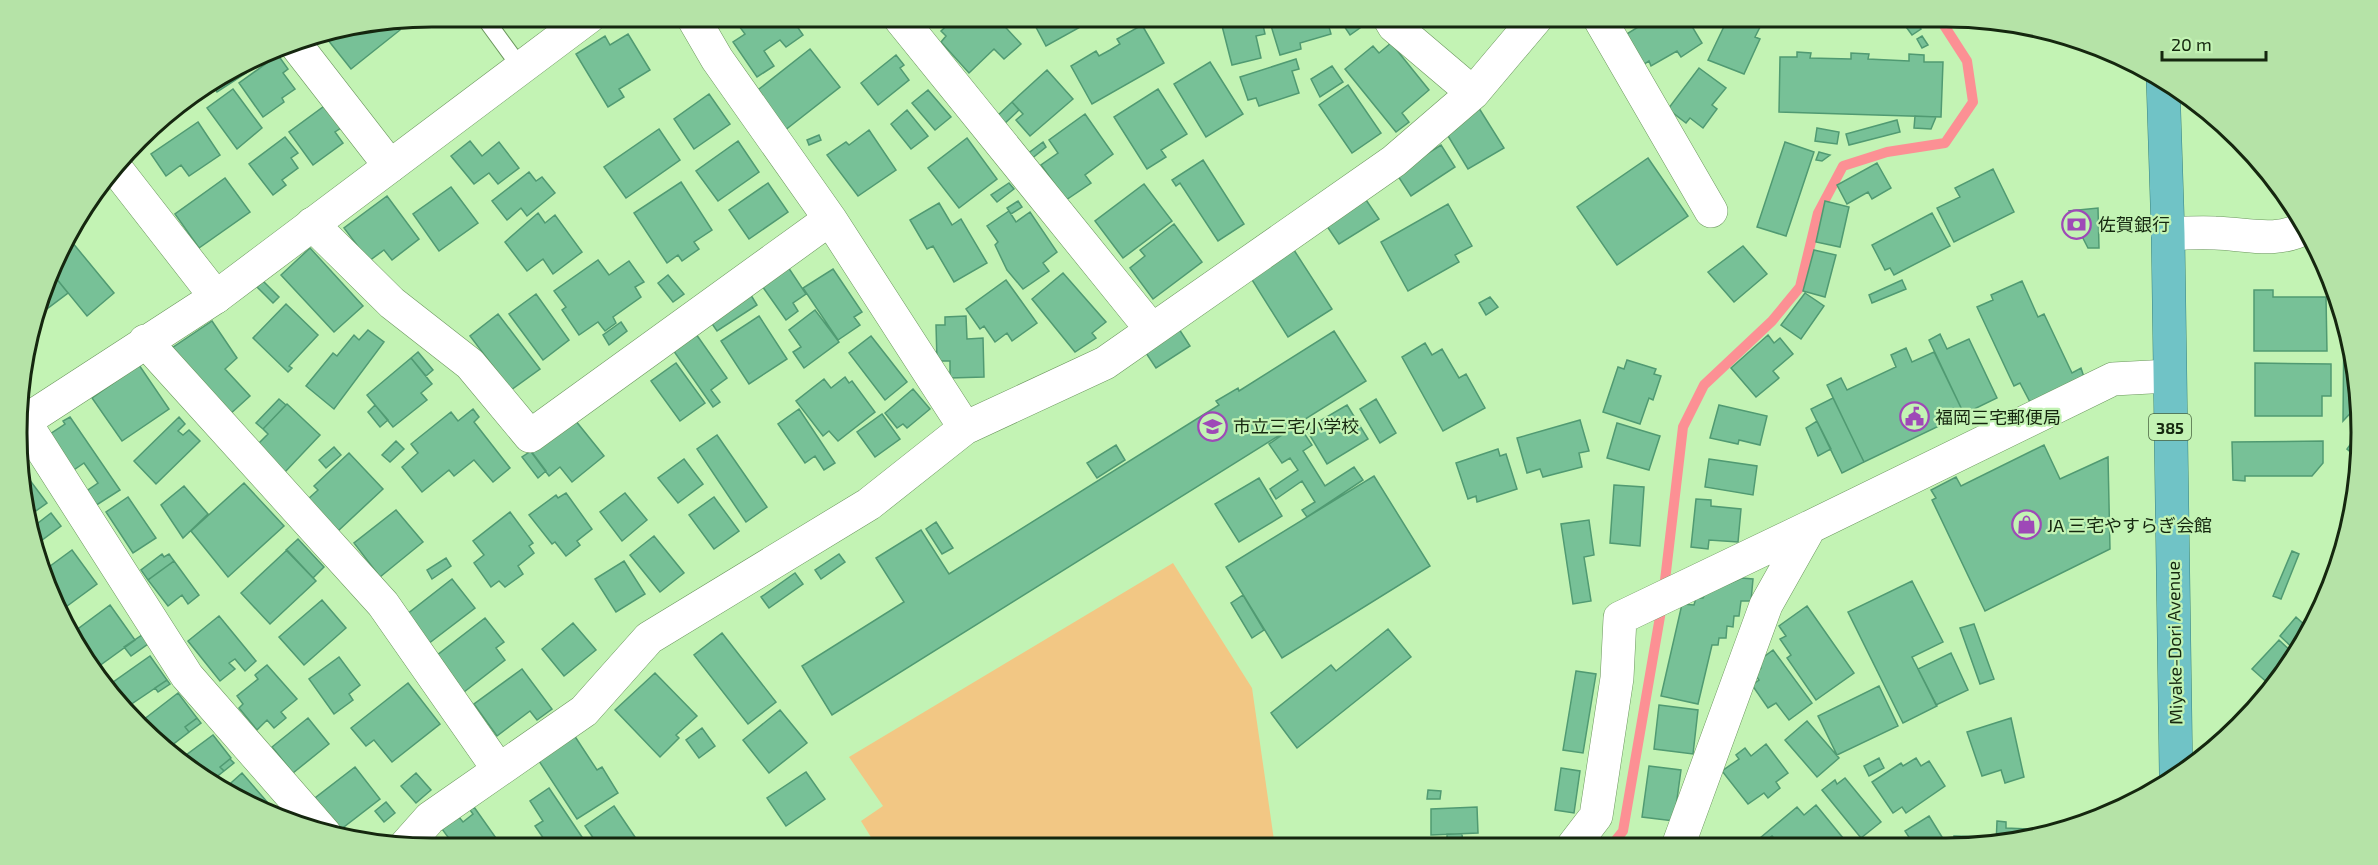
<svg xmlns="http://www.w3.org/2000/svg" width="2378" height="865" font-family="'Exo 2','Noto Sans JP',sans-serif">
<rect width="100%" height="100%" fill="#c3f3b4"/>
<!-- green -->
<path fill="#f2c784" d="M1173 563 1252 688 1275 847H877L861 821 883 806 849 757Z"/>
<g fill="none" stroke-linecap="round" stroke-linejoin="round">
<!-- stream -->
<path stroke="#fc9094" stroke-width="10" d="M1664 589 1683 427 1704 385 1772 321 1800 287 1818 213 1843 166 1887 152 1945 143 1973 102 1967 61 1938 16
M1611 846 1623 831 1662 605"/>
</g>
<!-- building -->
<path fill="#77c197" stroke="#509a72" stroke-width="1.5" d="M753 16H790L803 35 786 47 780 40 764 51 774 66 757 77 733 42 745 34 739 26Z
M957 16H995L1021 44 1004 59 994 49 969 73 941 42 946 36 941 31Z
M1030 16H1100L1046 46Z
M1241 16H1261L1265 34 1256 36 1261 58 1232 65 1221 22Z
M1268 16H1326L1331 34 1300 43 1301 49 1280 55Z
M1358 16H1363L1367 23 1350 35 1344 26Z
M1416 16H1440L1423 27Z
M1656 16 1663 19 1678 16 1684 27 1690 23 1702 43 1681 57 1677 51 1651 66 1649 61 1643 65 1625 35Z
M1729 16H1737L1760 27 1755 37 1760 39 1744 74 1708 60Z
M1898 16H1912L1921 29 1912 35Z
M394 23 400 30 351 69 324 35Z
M1142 25 1164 63 1092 104 1071 66 1096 51 1099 56 1110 50 1120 44 1117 39Z
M628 34 650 70 619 89 624 97 608 107 576 54 605 36 610 45Z
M1922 36 1928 45 1922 48 1917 39Z
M1391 43 1429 90 1402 113 1409 122 1396 132 1345 69 1373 46 1379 53Z
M810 49 840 87 784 131 754 93Z
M1797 52 1811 53 1810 58 1851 59V53L1869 54 1868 59 1909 61V54L1924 55V62H1943L1941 117 1779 112 1780 57H1797Z
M278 55 288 69 283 73 295 89 282 98 284 102 263 117 239 83Z
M896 55 904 65 900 68 909 80 878 105 861 83Z
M257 57 242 68 246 73 217 92 211 82 225 72Z
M1296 59 1299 69 1292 71 1299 93 1259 106 1256 98 1248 100 1240 77Z
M1210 62 1243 114 1206 137 1174 84Z
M1332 66 1343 82 1320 97 1311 79Z
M1699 68 1726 88 1712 105 1717 109 1703 128 1690 118 1686 123 1668 109Z
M1047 70 1073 99 1030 136 1016 120 1023 114 1012 102Z
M1348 85 1381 133 1352 153 1319 105Z
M233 89 262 128 237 149 207 108Z
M1158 89 1187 134 1161 150 1166 157 1147 169 1114 117Z
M928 90 951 117 935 130 912 103Z
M709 94 730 124 694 149 674 119Z
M1012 102 1019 110 1002 126 994 119Z
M327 104 344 126 335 132 343 143 313 165 289 132Z
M1477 105 1504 148 1468 169 1442 126Z
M172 110 175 114 162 123 159 119Z
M907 110 928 136 911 149 891 124Z
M1085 114 1113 154 1085 175 1091 183 1066 200 1041 165 1058 153 1049 140Z
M1915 116 1936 117 1931 129 1914 128Z
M1897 120 1900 132 1849 145 1846 134Z
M198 122 220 155 189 176 181 165 166 176 151 154Z
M1817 128 1839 132 1837 144 1815 141Z
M659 129 680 160 626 198 604 167Z
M869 130 896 170 858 196 827 155 846 142 849 145Z
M819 135 821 140 809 145 807 140Z
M285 137 298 153 291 158 298 168 282 180 286 185 273 195 249 164Z
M967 138 997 179 959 208 928 168Z
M470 141 482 156 499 142 519 168 498 184 489 173 474 184 451 156Z
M738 141 759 172 718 201 696 171Z
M1043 142 1046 147 1030 160 1026 155Z
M1785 142 1814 152 1786 236 1757 227Z
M1441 145 1455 167 1411 196 1392 167 1423 148 1427 154Z
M1819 152 1830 155 1822 161 1816 160Z
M1648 158 1688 216 1617 265 1577 207Z
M1203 160 1244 224 1218 241 1180 183 1176 186 1172 180Z
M1877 163 1891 188 1872 199 1868 192 1847 204 1837 185Z
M1993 169 2014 212 1954 242 1937 208 1960 197 1955 188Z
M529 172 536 181 542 177 555 193 527 216 521 208 507 220 492 201Z
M225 178 250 212 199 248 175 214Z
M681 182 712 230 694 242 699 249 682 261 678 255 667 263 634 213Z
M768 183 788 212 749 239 729 210Z
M1009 183 1014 189 997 202 991 195Z
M1144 184 1172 221 1123 258 1095 221Z
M451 187 478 223 439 251 413 214Z
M1360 191 1379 219 1339 244 1320 216Z
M387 196 419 239 392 260 384 250 369 261 344 228Z
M1018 201 1022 207 1011 214 1007 208Z
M1825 201 1849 207 1840 247 1816 242Z
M939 203 952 225 961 219 987 263 954 282 933 246 927 249 910 220Z
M1448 204 1472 246 1455 255 1459 262 1408 291 1381 242Z
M2098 208 2099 248H2088L2069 211Z
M1009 211 1016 222 1030 212 1057 252 1043 263 1049 271 1023 289 1007 270 995 245 998 242 987 226Z
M538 213 545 223 555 215 582 252 553 274 543 259 527 271 505 242Z
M1932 213 1950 246 1894 275 1890 268 1885 270 1872 245Z
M1174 224 1202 262 1153 299 1130 268 1145 256 1140 250Z
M67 236 114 293 87 316 51 272Z
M1743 246 1767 274 1734 302 1708 272Z
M1292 247 1332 309 1288 337 1249 275Z
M310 248 363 306 334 332 281 275Z
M1814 250 1836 255 1825 297 1803 291Z
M598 260 609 275 629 261 644 282 635 287 641 297 613 317 616 323 605 331 598 322 579 335 562 310 566 307 554 291Z
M786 264 806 294 793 303 798 311 786 320 760 283Z
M833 269 862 312 854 317 860 325 838 340 803 288Z
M51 272 68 293 39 315 38 334 28 344 39 298Z
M1063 273 1106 322 1092 333 1096 338 1075 352 1032 299Z
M668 275 684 294 673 302 658 283Z
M1006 280 1037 323 1012 341 1007 333 995 342 984 326 980 329 966 309Z
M1902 280 1906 289 1872 303 1869 295Z
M263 281 279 297 273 303 257 287Z
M2022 281 2038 317 2044 314 2072 373 2081 368 2084 377 2030 402 2020 383 2014 386 1977 307 1993 300 1991 295Z
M2254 290H2273V297H2326L2327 351H2254Z
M749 292 757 305 717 331 708 318Z
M1805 293 1824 306 1801 339 1781 325Z
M536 294 569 340 543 360 509 314Z
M1490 297 1498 307 1486 315 1479 303Z
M286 304 318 335 289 366 292 368 288 372 253 338Z
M815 310 839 342 804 368 793 352 801 347 789 330Z
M498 314 540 369 511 390 470 336Z
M759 316 787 359 749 384 721 341Z
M966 316 967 339 983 338 984 377 950 378V361H937L936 325H945V317Z
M2344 320 2358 379 2359 404 2343 421Z
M212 321 237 358 225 369 250 396 228 416 169 350Z
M621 322 627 331 609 345 603 335Z
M1179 329 1190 346 1156 368 1144 350Z
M368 330 384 342 334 409 306 386 333 353 337 356 354 335 359 340Z
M1334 331 1366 381 832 715 802 666 904 602 876 558 921 530 949 574 1219 405 1216 401 1238 388 1239 391Z
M696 334 727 378 711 390 720 402 713 407 673 350Z
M1940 334 1947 349 1969 339 1997 398 1964 414 1929 340Z
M1768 335 1774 343 1780 338 1793 354 1773 371 1779 378 1756 397 1731 368Z
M871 336 907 382 885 400 849 353Z
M1425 343 1432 355 1442 349 1459 378 1466 374 1485 408 1443 431 1402 357Z
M1906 348 1912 362 1934 352 1964 414 1864 462 1827 385 1841 378 1847 390 1896 367 1891 355Z
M418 352 433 370 426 376 411 358Z
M411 358 432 384 421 393 427 400 393 427 367 395Z
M1627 360 1656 369 1654 374 1661 376 1653 400 1649 398 1640 424 1603 412 1618 367 1624 369Z
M676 363 705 403 680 421 651 381Z
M2255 363 2331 364V396H2322V416H2255Z
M139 365 169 409 122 441 92 398Z
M845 377 849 383 852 381 875 412 838 441 829 431 823 436 796 401 824 379 831 388Z
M913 389 930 409 907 428 903 424 897 428 885 413Z
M1833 398 1864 462 1842 473 1811 409Z
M279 399 286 405 263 429 256 423Z
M1376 399 1396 433 1380 443 1360 409Z
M287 404 320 435 285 472 257 445 268 434 263 429Z
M375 405 388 420 380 427 368 412Z
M1347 405 1368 439 1327 464 1306 429Z
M1719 405 1767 416 1760 445 1739 440 1738 444 1710 438Z
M473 409 479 417 474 422 510 468 493 482 474 460 454 476 449 470 422 492 402 467 418 453 411 444 451 412 458 421Z
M799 409 835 463 824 470 815 456 805 463 778 424Z
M882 414 900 439 875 457 857 432Z
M571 415 604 456 572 482 560 467 549 476 528 448Z
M70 417 120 490 95 506 85 492 98 483 84 463 65 476 41 440 65 424 63 421Z
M179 417 185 424 178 431 183 435 189 430 200 441 156 484 134 461Z
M1580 420 1589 451 1579 453 1582 467 1543 477 1540 469 1527 473 1517 438Z
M1817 421 1831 449 1818 456 1806 428Z
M1617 423 1660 436 1649 470 1607 458Z
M1298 424 1312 445 1303 451 1325 486 1354 467 1363 480 1307 517 1302 510 1315 502 1302 481 1276 499 1270 489 1298 470 1290 458 1282 463 1269 444Z
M2358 427 2360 457 2359 459 2347 449 2355 438 2352 435Z
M717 435 767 507 746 522 697 449Z
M396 441 404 449 390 462 382 455Z
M2323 441V463L2312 476H2245V481L2233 480 2232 442Z
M1116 445 1125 460 1097 478 1087 463Z
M2044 445 2060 479 2108 457 2110 549 1985 611 1932 500 1936 498 1931 490 1956 477 1961 486Z
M334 447 341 455 326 468 319 460Z
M1498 449 1500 456 1506 454 1517 489 1477 502 1476 496 1468 499 1456 463Z
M531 451 546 471 538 478 522 457Z
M349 453 383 489 338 531 308 499 318 490 314 486Z
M684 459 703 484 678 503 658 478Z
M1709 459 1757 466 1753 495 1705 487Z
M23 471 47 503 26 518 25 514Z
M1374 476 1430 566 1282 658 1226 567Z
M1259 478 1282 516 1239 542 1215 504Z
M244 483 284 526 228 577 191 531Z
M1614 485 1644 487 1640 546 1610 543Z
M184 486 208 514 183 538 161 505Z
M566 493 592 529 577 541 580 545 566 556 555 542 552 544 529 515 556 495 558 498Z
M625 493 647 520 622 541 600 512Z
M128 497 156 538 133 553 106 512Z
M714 497 739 531 714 549 689 515Z
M1696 499 1711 500V506L1741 509 1738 542 1709 540 1708 549 1691 547Z
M396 510 423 542 380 577 354 543Z
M510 512 533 543 529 546 534 553 518 566 523 574 505 587 499 581 491 587 474 563 484 555 473 541Z
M51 513 61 526 34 546 29 530Z
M1589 520 1594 555 1584 557 1591 601 1573 604 1561 524Z
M936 522 953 548 942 554 926 529Z
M654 536 684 573 660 592 630 555Z
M298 539 324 567 313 578 286 550Z
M72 550 97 584 59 612 48 592 42 572Z
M287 550 316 581 270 624 241 593Z
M2292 551 2299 554 2281 599 2273 596Z
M162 554 164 557 169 554 174 561 148 580 141 570Z
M839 554 845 562 821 579 815 570Z
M446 558 451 566 432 579 427 570Z
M174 561 199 595 188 604 182 595 168 606 148 580Z
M624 561 645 594 616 612 595 579Z
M795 573 803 584 769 608 761 597Z
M1742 578 1753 579 1751 601H1741L1739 616H1734L1733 627 1727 626 1726 638H1719L1718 645H1712L1698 704 1661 696 1682 604 1694 605 1696 598H1703L1705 594Z
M452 579 475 608 428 644 406 615Z
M1912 581 1943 642 1912 657 1937 706 1903 723 1848 612Z
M1243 595 1264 630 1252 638 1231 603Z
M322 600 346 628 304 665 279 637Z
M110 605 135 640 95 669 71 634Z
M1807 606 1854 673 1816 700 1787 658 1791 655 1780 639 1786 636 1779 626Z
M219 616 256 661 245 671 235 659 229 663 235 669 220 681 188 641Z
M2296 617 2308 628 2297 652 2280 636Z
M485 618 504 642 496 648 505 660 464 692 436 656Z
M573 623 596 650 564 676 542 649Z
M1974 624 1994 679 1980 684 1960 628Z
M1388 629 1411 657 1297 748 1271 713 1331 665 1336 671Z
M722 633 776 702 748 724 694 655Z
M142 635 148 644 131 656 124 647Z
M2279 640 2295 655 2289 663 2291 664 2270 685 2252 669Z
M1773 650 1812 703 1789 720 1776 703 1768 708 1752 685 1759 680 1754 673 1761 668 1757 662Z
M1951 653 1968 690 1936 705 1918 669Z
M150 656 167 680 127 707 109 685Z
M339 657 360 685 349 694 353 700 334 714 309 679Z
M267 665 297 699 281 712 286 718 274 728 267 720 257 730 239 708 243 704 237 696 258 679 255 675Z
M522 669 552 709 537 720 530 711 497 736 474 704Z
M1576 671 1596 674 1583 753 1563 750Z
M655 673 697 716 676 735 679 738 660 757 615 710Z
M167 680 170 684 158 692 155 688Z
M408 683 440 724 392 762 374 740 366 746 351 728Z
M1879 686 1898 726 1837 755 1818 716Z
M178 693 197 718 185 727 189 732 167 749 143 720Z
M1659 705 1698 710 1693 754 1654 749Z
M780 710 807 743 769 773 743 740Z
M197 718 201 723 189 732 185 727Z
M308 718 329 744 293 773 272 747Z
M2011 718 2024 777 2005 783 2001 770 1982 776 1967 732Z
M1807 721 1839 758 1817 777 1785 740Z
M702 728 715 746 699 758 686 740Z
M213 735 231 758 220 767 224 771 210 782 178 761Z
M574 735 597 770 602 767 618 793 577 819 537 758Z
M1766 744 1788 773 1776 782 1780 788 1768 798 1764 793 1748 804 1722 771 1739 759 1736 755 1745 748 1751 756Z
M1879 758 1884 768 1869 776 1864 766Z
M1916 758 1921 766 1929 761 1945 786 1906 813 1902 807 1893 813 1872 782 1901 763 1903 766Z
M230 759 234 763 224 771 220 767Z
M1649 766 1681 770 1674 821 1642 817Z
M355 767 380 799 340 830 315 798Z
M1561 768 1580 771 1574 813 1555 810Z
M806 772 825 799 786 826 767 798Z
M242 773 268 803 260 810 223 790Z
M416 773 431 790 416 803 401 786Z
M1845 778 1881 822 1861 838 1822 790 1835 780 1837 784Z
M549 788 588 846 586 848H550L535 826 543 821 530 801Z
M1428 790 1441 791 1440 799H1427Z
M386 802 395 813 384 822 375 811Z
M1816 805 1843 838 1834 845H1780L1772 836 1764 842 1760 838 1797 807 1804 815Z
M614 806 641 846 639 848H600L585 826Z
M474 807 503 848H456L442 829 459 817 463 822 473 814 470 810Z
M1477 807 1478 833 1431 835V809Z
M1929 816 1947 845H1914L1905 831Z
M1997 821 2006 822V828L2049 830 1996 845Z
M1447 834H1462L1463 846H1447Z
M1954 836 1990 837V845H1954Z
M438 838 445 848H434L432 840Z"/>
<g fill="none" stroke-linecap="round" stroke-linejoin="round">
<defs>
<path id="service" d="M483 16 521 68"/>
<path id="minor" d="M898 16 1152 330
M1388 16 1394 26 1473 93
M1598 16 1711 211
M293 41 390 166
M312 224 392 303 470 364 530 436 830 219
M2168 234C2184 233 2200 232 2215 233 2249 234 2276 244 2307 227
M145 341 383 604 499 770
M24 421 187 676 325 834
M22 423 216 297 117 170
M965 428 1105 363 1394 161 1473 93 1538 16
M406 845 430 818 584 711 649 638 869 504 965 428 830 219 717 59 692 16
M1573 846 1596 816 1617 678 1620 618 1810 527
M1678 846 1766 605 1810 527 2113 379 2169 376"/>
<path id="tertiary" d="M216 297 590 16"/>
<path id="trunk" d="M2163 80 2168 234 2176 774"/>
</defs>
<!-- service casing -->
<use href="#service" stroke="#6b975d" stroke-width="18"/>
<!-- minor casing -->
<use href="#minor" stroke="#6b975d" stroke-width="34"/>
<!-- tertiary casing -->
<use href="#tertiary" stroke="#6b975d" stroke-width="34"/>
<!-- trunk casing -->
<use href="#trunk" stroke="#39837c" stroke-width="34"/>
<!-- service -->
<use href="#service" stroke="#fff" stroke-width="16"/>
<!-- minor -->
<use href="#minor" stroke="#fff" stroke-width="33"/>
<!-- tertiary -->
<use href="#tertiary" stroke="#fff" stroke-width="33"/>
<!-- trunk -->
<use href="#trunk" stroke="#70c3c6" stroke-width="33"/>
</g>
<!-- icons -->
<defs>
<symbol id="bank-ring" viewBox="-11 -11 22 22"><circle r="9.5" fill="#c3f3b4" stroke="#9e49b7" stroke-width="1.5"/><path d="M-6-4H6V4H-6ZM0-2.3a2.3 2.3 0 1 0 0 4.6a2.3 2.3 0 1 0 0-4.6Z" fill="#9e49b7"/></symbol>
<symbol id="civic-ring" viewBox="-11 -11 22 22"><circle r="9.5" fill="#c3f3b4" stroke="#9e49b7" stroke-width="1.5"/><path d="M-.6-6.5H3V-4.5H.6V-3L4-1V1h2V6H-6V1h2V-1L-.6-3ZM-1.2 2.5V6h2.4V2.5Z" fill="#9e49b7"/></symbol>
<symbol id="school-ring" viewBox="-11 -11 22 22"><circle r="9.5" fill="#c3f3b4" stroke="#9e49b7" stroke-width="1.5"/><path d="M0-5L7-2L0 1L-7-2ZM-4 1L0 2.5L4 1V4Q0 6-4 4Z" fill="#9e49b7"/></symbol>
<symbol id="shop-ring" viewBox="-11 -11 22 22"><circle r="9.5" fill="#c3f3b4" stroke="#9e49b7" stroke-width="1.5"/><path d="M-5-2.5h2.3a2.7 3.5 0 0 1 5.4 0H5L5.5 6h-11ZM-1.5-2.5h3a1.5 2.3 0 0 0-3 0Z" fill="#9e49b7"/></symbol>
</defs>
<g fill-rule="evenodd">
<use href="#bank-ring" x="2060" y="208" width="33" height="33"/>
<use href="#civic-ring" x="1898" y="400" width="33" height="33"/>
<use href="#school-ring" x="1196" y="410" width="33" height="33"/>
<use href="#shop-ring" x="2010" y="508" width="33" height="33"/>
</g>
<g text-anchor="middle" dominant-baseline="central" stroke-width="4.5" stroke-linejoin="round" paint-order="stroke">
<!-- shield labels -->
<rect fill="#c3f3b4" stroke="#496440" stroke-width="1.5" x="2149" y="414" width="42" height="26" rx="4.5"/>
<g font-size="16" font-weight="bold" fill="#15270f">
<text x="2170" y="427">385</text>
</g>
<!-- poi labels -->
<g font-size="18" fill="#15270f" stroke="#c3f3b4" text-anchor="start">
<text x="2098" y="224">佐賀銀行</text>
<text x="1935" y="417">福岡三宅郵便局</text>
<text x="1233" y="426">市立三宅小学校</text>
<text x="2047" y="525">JA 三宅やすらぎ会館</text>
</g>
<!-- street labels -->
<g font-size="18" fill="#15270f" stroke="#c3f3b4">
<text transform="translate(2174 643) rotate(-91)">Miyake-Dori Avenue</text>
</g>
</g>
<!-- crop -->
<path d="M0 0H2378V865H0ZM432 27H1946A405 405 0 0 1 2351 432V433A405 405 0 0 1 1946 838H432A405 405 0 0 1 27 433V432A405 405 0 0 1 432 27Z" fill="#b5e3a7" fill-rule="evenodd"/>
<path fill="none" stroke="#15270f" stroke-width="3" d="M432 27H1946A405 405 0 0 1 2351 432V433A405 405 0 0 1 1946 838H432A405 405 0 0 1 27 433V432A405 405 0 0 1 432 27Z"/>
<!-- scale -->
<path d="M2162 51v9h104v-9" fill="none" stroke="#15270f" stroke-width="3"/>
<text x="2171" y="51" font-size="18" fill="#15270f" stroke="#c3f3b4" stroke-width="4.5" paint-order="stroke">20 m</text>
</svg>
